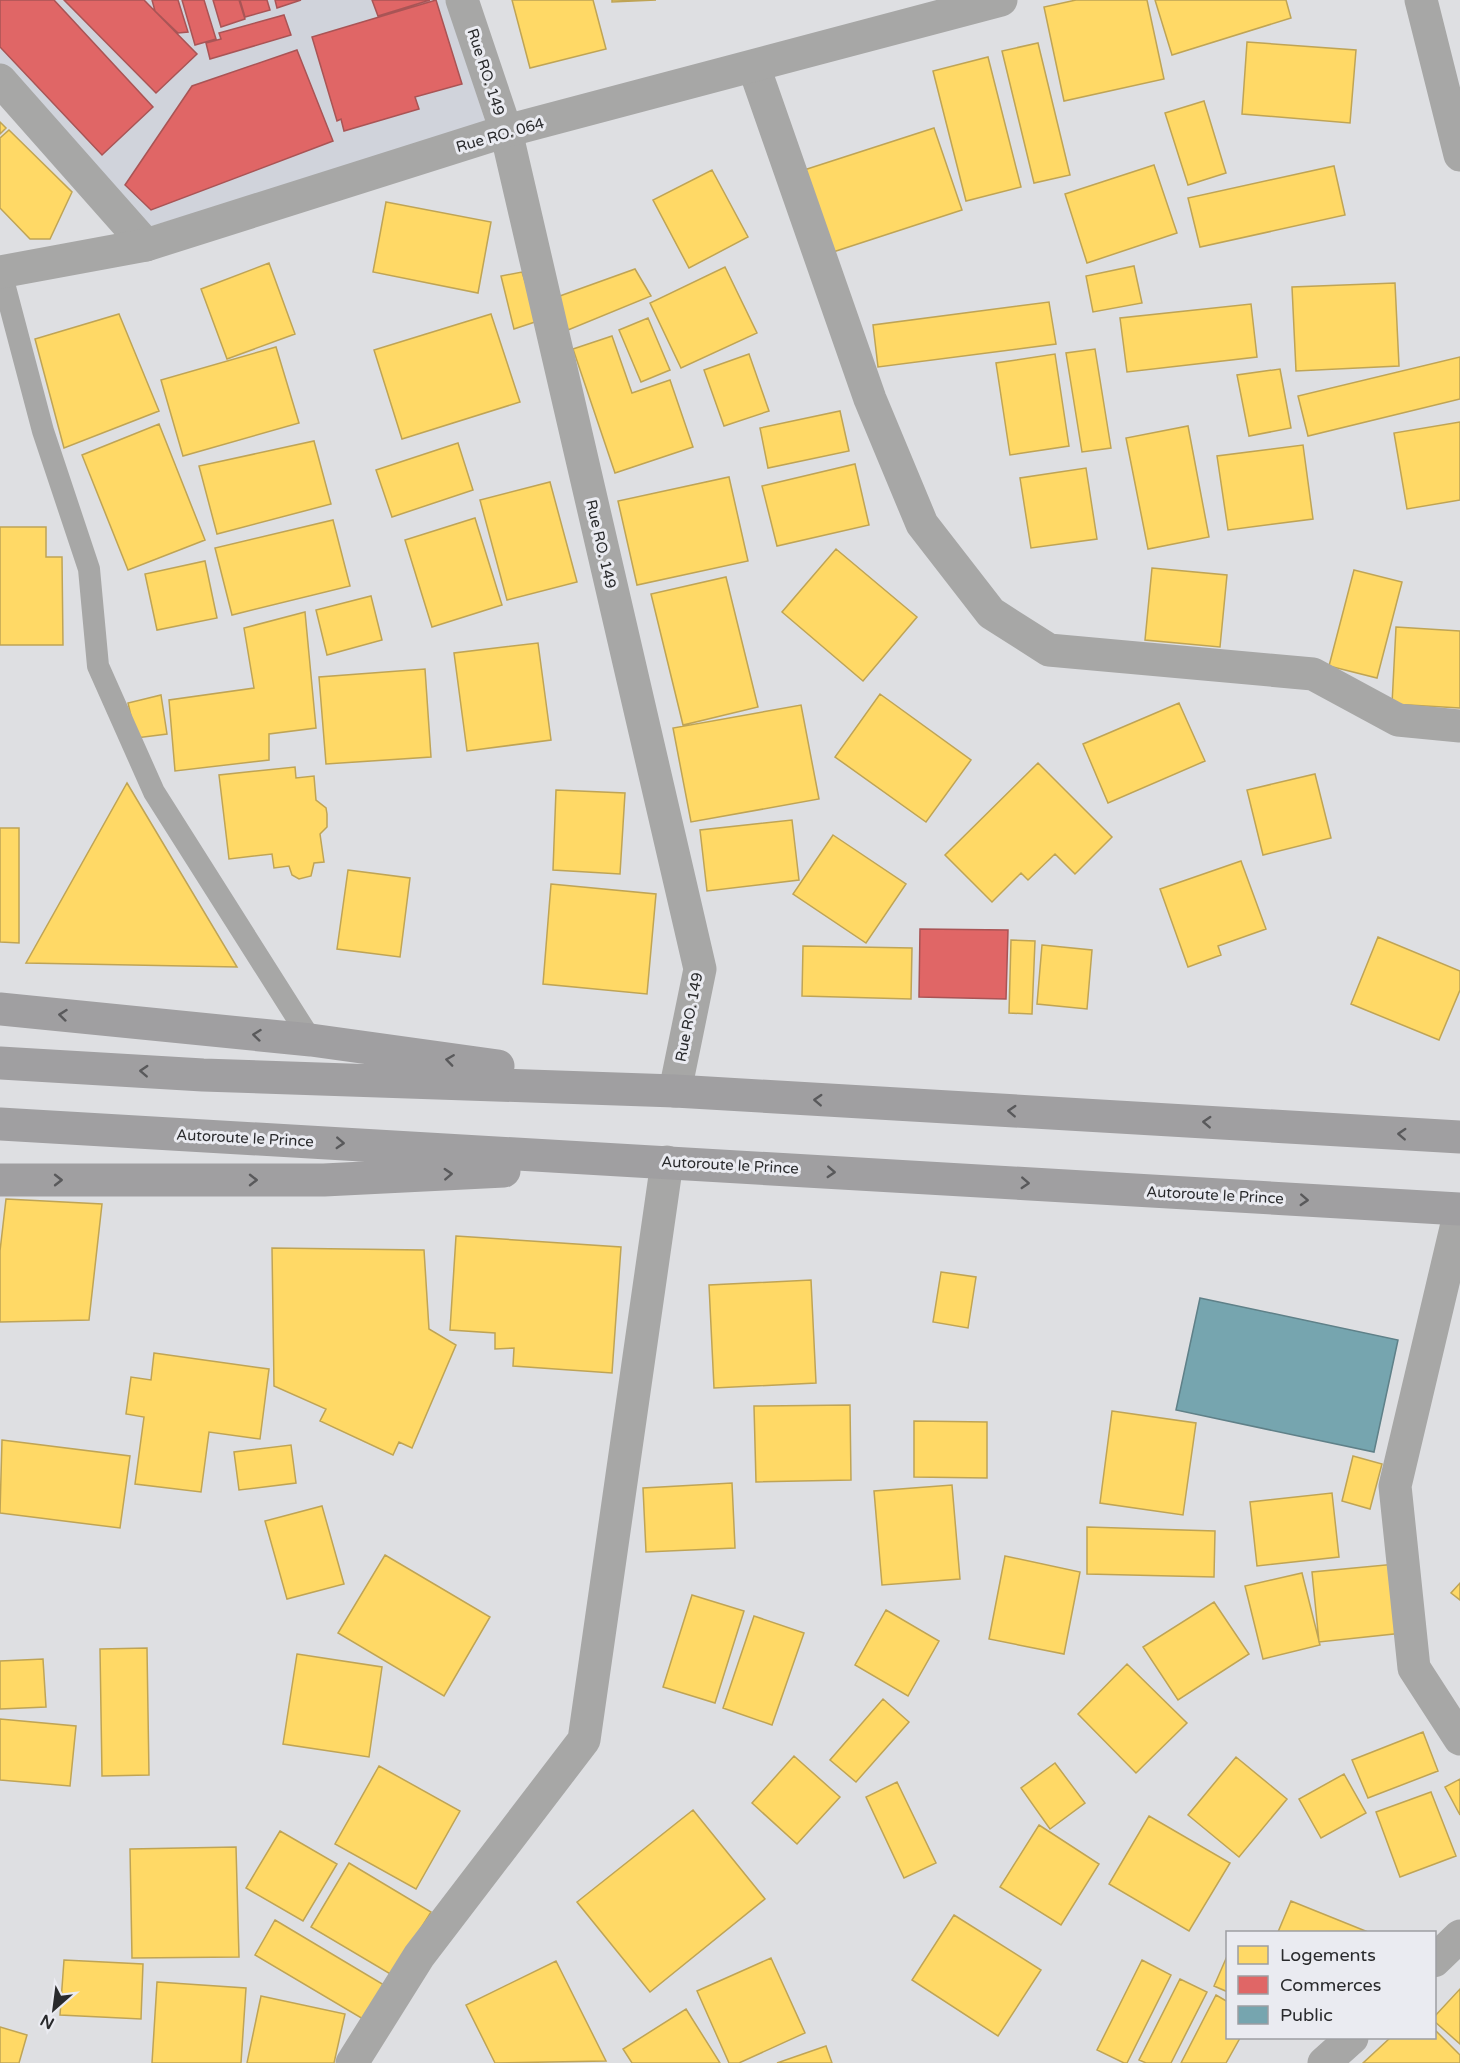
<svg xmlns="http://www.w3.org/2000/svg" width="1460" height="2063" font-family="'Varela Round',sans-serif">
<rect width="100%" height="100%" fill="#dedfe2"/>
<!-- built -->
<path fill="#d0d3db" d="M0 0H446L487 127 141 229 0 68Z"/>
<!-- homes -->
<path fill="#ffd966" stroke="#bfa455" stroke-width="1.5" d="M512 0H593L606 49 530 68Z
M612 0H656L612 2Z
M1076 0H1147L1164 79 1064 101 1044 7Z
M1155 0H1286L1291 18 1172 55Z
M1247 42 1356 50 1350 123 1242 114Z
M1038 43 1070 175 1034 183 1002 51Z
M988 57 1021 187 966 201 933 71Z
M1204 101 1226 173 1188 185 1165 113Z
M0 122 6 128 0 134Z
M934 128 962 210 833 252 804 170Z
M9 130 72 192 50 239H30L0 208V138Z
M1154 165 1177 233 1087 263 1065 194Z
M1334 166 1345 215 1200 247 1188 198Z
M712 170 748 237 689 268 653 200Z
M386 202 491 222 478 293 373 272Z
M269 263 295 334 227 359 201 289Z
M1134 266 1142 303 1093 312 1086 276Z
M725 267 757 333 681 368 650 303Z
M635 269 651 296 568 330 557 297Z
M522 272 538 321 514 329 501 276Z
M1395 283 1399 366 1296 371 1292 287Z
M1049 302 1056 344 878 367 873 325Z
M1251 304 1257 357 1127 372 1120 318Z
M119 314 159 411 64 448 35 339Z
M491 314 520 402 402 439 374 350Z
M648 318 670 370 641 382 619 330Z
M612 336 632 393 670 380 693 447 615 473 573 349Z
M276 347 299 423 183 456 161 380Z
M1095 349 1111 448 1082 452 1066 353Z
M749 354 769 411 724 426 704 370Z
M1055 354 1069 446 1010 455 996 363Z
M1460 357V399L1308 436 1298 396Z
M1280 369 1291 428 1249 436 1237 375Z
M840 411 849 451 768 468 760 428Z
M1460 422V500L1407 509 1394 433Z
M159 424 205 540 128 570 82 455Z
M1188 426 1209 537 1148 549 1126 438Z
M314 441 331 504 217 534 199 466Z
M458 443 473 490 392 517 376 470Z
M1303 445 1313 519 1228 530 1217 456Z
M855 464 869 525 777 546 762 486Z
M1086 468 1097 539 1031 548 1020 478Z
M729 477 748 561 637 585 618 501Z
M550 482 577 582 507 600 480 500Z
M475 518 502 605 432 627 405 540Z
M333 520 350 586 232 615 215 548Z
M0 527H46V557H62L63 645H0Z
M836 549 917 617 863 681 782 612Z
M205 561 217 618 157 630 145 574Z
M1152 568 1227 575 1220 647 1145 640Z
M1354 570 1402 582 1377 678 1329 666Z
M726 577 758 707 683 725 651 594Z
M371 596 382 640 327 655 316 610Z
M305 612 316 728 269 734V760L175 771 169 700 254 688 244 628Z
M1396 627 1460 631V708L1392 704Z
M538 643 551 740 467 751 454 653Z
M425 669 431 757 326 764 319 677Z
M880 694 971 760 926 822 835 757Z
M161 695 167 734 136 738 128 703Z
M1179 703 1205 761 1108 803 1083 744Z
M801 705 819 799 691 822 673 728Z
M1038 763 1112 837 1075 874 1055 854 1028 880 1021 873 992 902 945 855Z
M295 767 296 778 314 776 316 800 326 808 327 814V827L320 834 324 862 314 863 311 876 299 879 292 875 289 866 274 868 272 854 229 859 219 775Z
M1315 774 1331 838 1263 855 1247 790Z
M127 783 237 967 26 963Z
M556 790 625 793 620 874 553 870Z
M792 820 799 880 707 891 700 830Z
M0 828H19V943L0 942Z
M833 835 906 884 866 943 793 894Z
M1241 861 1266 929 1218 946 1221 955 1188 967 1160 889Z
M348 870 410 878 400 957 337 949Z
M551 884 656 894 647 994 543 984Z
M1378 937 1460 971V990L1439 1040 1351 1004Z
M1011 940 1035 941 1032 1014 1009 1013Z
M1042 945 1092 950 1087 1009 1037 1004Z
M803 946 912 948 911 999 802 996Z
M6 1199 102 1204 89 1320 0 1322V1251Z
M456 1236 621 1247 612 1373 513 1366 514 1348 495 1349V1333L450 1330Z
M272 1248 424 1250 429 1329 456 1345 412 1448 399 1442 393 1455 320 1421 326 1409 274 1386Z
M941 1272 976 1277 968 1328 933 1322Z
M811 1280 816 1383 714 1388 709 1285Z
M154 1353 269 1369 260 1439 209 1432 201 1492 135 1484 144 1417 126 1414 131 1377 151 1380Z
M850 1405 851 1480 756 1482 754 1406Z
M1112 1411 1196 1423 1183 1515 1100 1503Z
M914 1421 987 1422V1478L914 1477Z
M2 1440 130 1456 120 1528 0 1513Z
M291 1445 296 1483 239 1490 234 1452Z
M1353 1456 1382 1464 1370 1509 1342 1501Z
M732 1483 735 1548 646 1552 643 1488Z
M952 1485 960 1579 882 1585 874 1491Z
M1332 1493 1339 1557 1257 1566 1250 1502Z
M322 1506 344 1584 287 1599 265 1521Z
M1087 1527 1215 1531 1214 1577 1087 1574Z
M385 1555 490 1617 444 1696 338 1633Z
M1005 1556 1080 1572 1064 1654 989 1639Z
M1396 1564 1403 1633 1319 1642 1312 1572Z
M1302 1573 1320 1645 1263 1659 1245 1586Z
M1460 1583V1600L1451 1593Z
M692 1595 744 1611 715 1703 663 1687Z
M1214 1602 1249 1654 1178 1700 1143 1647Z
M886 1610 939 1641 908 1696 855 1665Z
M754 1616 804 1633 772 1725 723 1708Z
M147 1648 149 1775 102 1776 100 1649Z
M297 1654 382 1667 369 1757 283 1744Z
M43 1659 46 1707 0 1709V1661Z
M1127 1664 1187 1723 1136 1773 1078 1714Z
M883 1699 909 1722 856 1782 830 1760Z
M0 1719 76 1726 70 1786 0 1780Z
M1423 1732 1438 1771 1368 1798 1352 1760Z
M794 1756 840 1797 797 1844 752 1803Z
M1236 1757 1287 1799 1239 1857 1188 1815Z
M1055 1763 1085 1803 1050 1829 1021 1788Z
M379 1766 460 1811 416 1889 335 1844Z
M1344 1774 1366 1813 1321 1838 1299 1799Z
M1460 1779V1815L1445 1787Z
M897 1782 936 1863 904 1878 866 1797Z
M1431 1792 1456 1856 1400 1877 1376 1812Z
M693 1810 765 1899 650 1992 577 1902Z
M1149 1816 1230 1863 1189 1931 1109 1884Z
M1039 1825 1099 1864 1061 1925 1000 1887Z
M280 1831 337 1864 303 1921 246 1888Z
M236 1847 239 1957 132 1958 130 1849Z
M349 1863 431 1912 392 1975 311 1927Z
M1291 1901 1368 1932H1278Z
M954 1915 1041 1970 998 2036 912 1980Z
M275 1920 384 1985 363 2019 255 1955Z
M1228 1954V1992L1214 1986Z
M771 1958 805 2033 739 2063H729L697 1991Z
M64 1960 143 1964 141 2019 60 2015Z
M1142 1960 1171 1975 1127 2063H1124L1097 2050Z
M556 1961 606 2061 495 2063 466 2005Z
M1180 1979 1207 1992 1171 2063H1146L1139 2060Z
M157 1982 246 1988 241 2063H152Z
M1460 1989V2044L1434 2021V2017Z
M1216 1995 1228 2002V2038H1240L1226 2063H1181Z
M261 1996 345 2014 334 2063H247Z
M686 2009 720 2063H632L623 2049Z
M0 2027 27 2035 19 2063H0Z
M1434 2029 1460 2055V2063H1363L1390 2038H1434Z
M826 2046 832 2063H777Z"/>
<!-- shops -->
<path fill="#e06666" stroke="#a95455" stroke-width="1.5" d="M0 0H54L153 107 102 155 0 47Z
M64 0H144L197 54 156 93Z
M152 0H178L188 32 178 33 155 11Z
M182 0H204L216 39 195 45Z
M213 0H239L245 19 221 27Z
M240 0H267L270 10 245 17Z
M275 0H301L277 8Z
M372 0H430L378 16Z
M436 0 462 84 415 97 419 109 344 131 341 119 337 121 312 37Z
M284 15 291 35 210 59 206 43 221 39 219 33Z
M297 50 333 141 151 210 125 185 192 86Z
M920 929 1008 930 1006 999 919 997Z"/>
<!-- public -->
<path fill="#76a5af" stroke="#5f8088" stroke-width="1.5" d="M1200 1298 1398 1340 1374 1452 1176 1410Z"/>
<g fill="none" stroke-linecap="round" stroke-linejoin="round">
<!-- service -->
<path stroke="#a7a7a6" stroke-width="22" d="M1 272 43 431 89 569 98 666 154 792 311 1040"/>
<!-- minor -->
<path stroke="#a7a7a6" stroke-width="33" d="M462 0 506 131 700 969 675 1091
M1421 0 1460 155
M754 67 870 399 922 524 991 613 1049 650 1313 674 1398 720 1460 726
M0 80 146 245
M1460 1211 1395 1486 1414 1668 1460 1739
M1434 1961 1460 1936
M352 2063 419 1956 584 1740 667 1162
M1324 2063 1352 2038"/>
<!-- tertiary -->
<path stroke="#a7a7a6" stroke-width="33" d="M0 272 146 245 506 131 1001 0"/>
<!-- primary -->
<path stroke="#a09fa1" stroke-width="33" d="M0 1009 311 1040 498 1066
M0 1063 203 1075 675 1091 1460 1137
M0 1124 1460 1209
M0 1180H324L504 1171"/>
</g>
<!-- one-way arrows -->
<defs><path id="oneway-chevron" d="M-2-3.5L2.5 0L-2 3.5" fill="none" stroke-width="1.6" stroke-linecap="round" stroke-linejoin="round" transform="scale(1.5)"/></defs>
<g stroke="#59595b">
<use href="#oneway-chevron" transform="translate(63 1015) rotate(-174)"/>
<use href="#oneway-chevron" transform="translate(257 1035) rotate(-174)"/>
<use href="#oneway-chevron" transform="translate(450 1060) rotate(-172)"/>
<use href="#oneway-chevron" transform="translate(144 1071) rotate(-177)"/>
<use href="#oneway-chevron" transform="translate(818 1100) rotate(-177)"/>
<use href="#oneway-chevron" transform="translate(1012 1111) rotate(-177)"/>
<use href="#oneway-chevron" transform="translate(1207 1122) rotate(-177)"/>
<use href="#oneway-chevron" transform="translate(1402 1134) rotate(-177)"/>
<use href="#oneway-chevron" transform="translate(340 1143) rotate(3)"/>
<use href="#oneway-chevron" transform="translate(831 1172) rotate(3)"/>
<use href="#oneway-chevron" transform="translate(448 1174) rotate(-3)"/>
<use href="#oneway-chevron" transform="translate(58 1180)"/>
<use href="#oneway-chevron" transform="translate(253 1180)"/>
<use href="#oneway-chevron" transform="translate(1025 1183) rotate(3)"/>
<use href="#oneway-chevron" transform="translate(1304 1200) rotate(3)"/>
</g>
<g text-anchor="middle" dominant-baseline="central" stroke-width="6" stroke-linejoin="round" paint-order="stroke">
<!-- street labels -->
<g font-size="15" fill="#292a2c" stroke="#eaebf1">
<text transform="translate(486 72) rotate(72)">Rue RO. 149</text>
<text transform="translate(500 135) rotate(-16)">Rue RO. 064</text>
<text transform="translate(601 544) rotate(77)">Rue RO. 149</text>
<text transform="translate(689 1017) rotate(-79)">Rue RO. 149</text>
<text transform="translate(245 1138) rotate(3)">Autoroute le Prince</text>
<text transform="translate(730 1165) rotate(3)">Autoroute le Prince</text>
<text transform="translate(1215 1195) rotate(3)">Autoroute le Prince</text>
</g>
</g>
<!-- legend -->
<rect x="1226" y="1931" width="210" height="108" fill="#eaebf1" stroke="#9d9ea2" stroke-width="1.5"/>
<rect x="1238" y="1946" width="30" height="18" fill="#ffd966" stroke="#9d9ea2" stroke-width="1.5"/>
<text x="1280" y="1961" font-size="18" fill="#292a2c">Logements</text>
<rect x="1238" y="1976" width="30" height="18" fill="#e06666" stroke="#9d9ea2" stroke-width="1.5"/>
<text x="1280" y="1991" font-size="18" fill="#292a2c">Commerces</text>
<rect x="1238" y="2006" width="30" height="18" fill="#76a5af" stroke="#9d9ea2" stroke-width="1.5"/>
<text x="1280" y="2021" font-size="18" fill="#292a2c">Public</text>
<!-- north arrow -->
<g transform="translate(54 2009) rotate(208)" stroke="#eaebf1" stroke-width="4.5" paint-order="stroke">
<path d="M0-4.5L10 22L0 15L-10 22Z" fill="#292a2c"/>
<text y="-9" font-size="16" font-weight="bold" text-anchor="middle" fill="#292a2c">N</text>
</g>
</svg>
